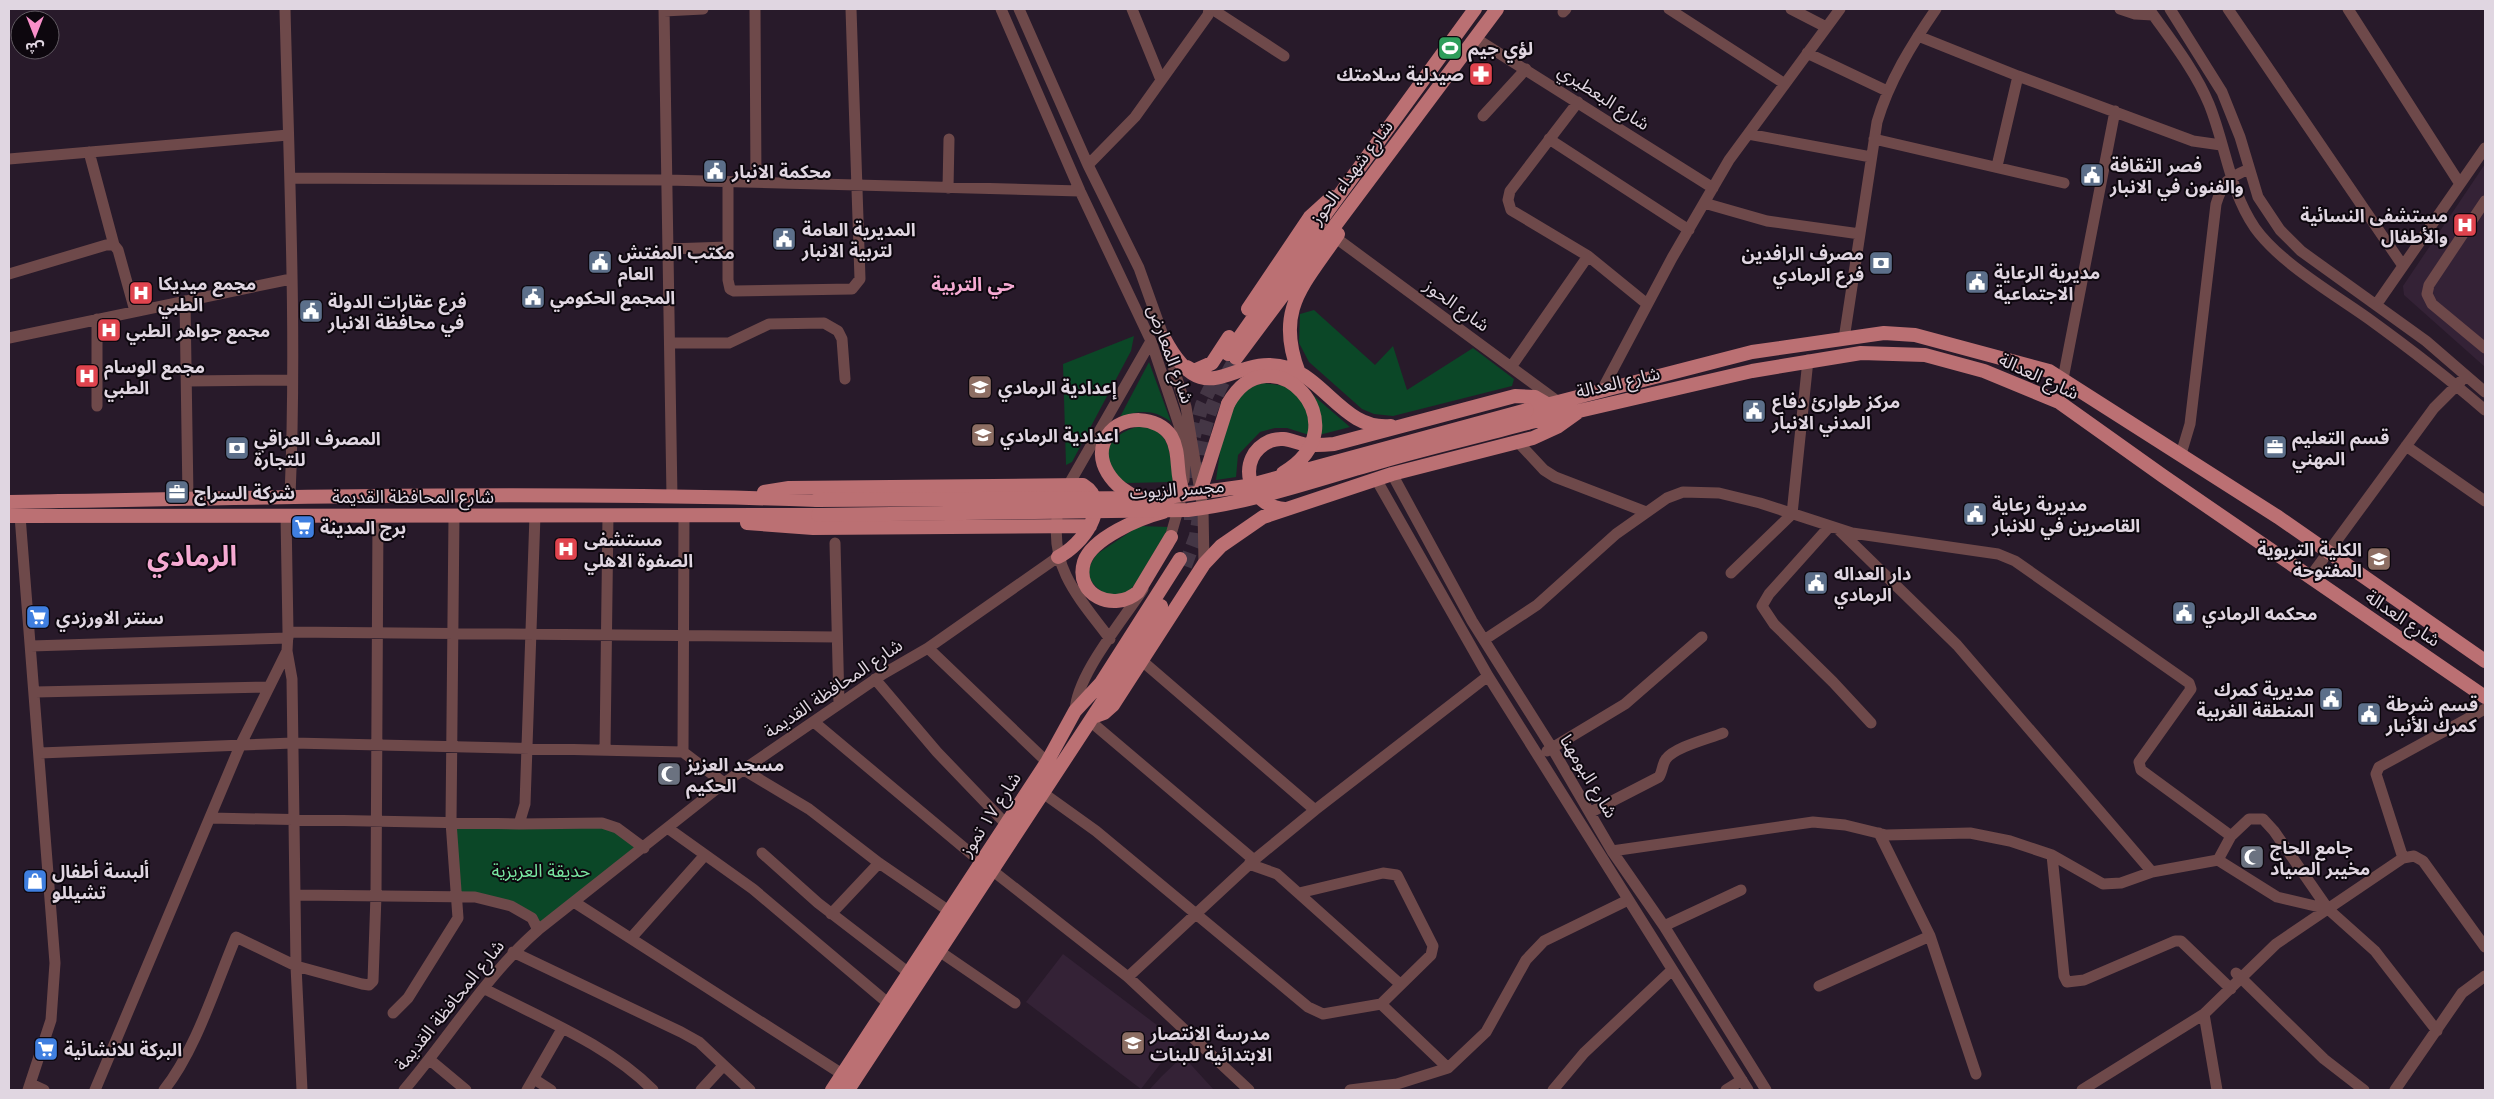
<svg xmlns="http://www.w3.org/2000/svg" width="2494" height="1099" font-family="Mulish,'Noto Sans Arabic',sans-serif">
<rect width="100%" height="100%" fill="#281a2a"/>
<!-- built -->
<path fill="#342236" d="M2485 164V367L2404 295 2403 286Z
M1063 954 1178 1041 1141 1089 1026 1002Z
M1183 1056 1214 1090H1149L1162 1076Z"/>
<!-- green -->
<path fill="#0b4727" d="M1314 310 1375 365 1393 346 1407 390 1473 348 1514 379 1512 386 1393 416 1374 414 1362 409 1309 362 1299 343 1300 314Z
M1134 336 1131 351 1072 462 1066 465 1063 364Z
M1149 362 1171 422C1154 409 1140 410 1120 417Z
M1264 383 1306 389 1350 427 1319 435 1306 434 1287 428H1275L1260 432 1238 455 1236 477 1216 480 1224 425 1241 389Z
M1137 427C1172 426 1170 455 1173 482L1127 483 1115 477C1113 471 1108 463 1108 457 1106 441 1124 430 1137 427Z
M1139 526 1169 527 1135 584 1128 593 1109 596C1091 585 1081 575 1097 554Z
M451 822 610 825 644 848 540 928 511 906 459 896Z"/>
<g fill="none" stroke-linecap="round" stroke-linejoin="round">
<!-- major-tunnel -->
<path stroke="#443645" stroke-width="14" stroke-dasharray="14 7" stroke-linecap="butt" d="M1199 476C1197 435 1216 392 1236 358
M1191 520V447L1202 405 1217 374
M1185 566 1196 536 1200 510"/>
<!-- minor -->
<path stroke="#6e494a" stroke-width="11" d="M285 9C289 171 297 334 290 496
M664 9 672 497
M755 9 756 182
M1001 9 1080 191 1151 341 1179 425 1185 458 1184 480
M1019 9 1088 165 1139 268 1164 338 1186 407 1203 509 1204 564
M1132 9 1161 80
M1212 9 1284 56
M1669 9 1785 84
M1791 9 1826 27
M2120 9 2135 14 2153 15
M2149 9C2170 39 2195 70 2209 104 2226 146 2229 190 2255 228 2280 263 2334 294 2369 319 2409 348 2448 378 2485 410
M2170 9 2222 92 2240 137 2258 197 2280 230 2301 251 2426 341 2485 392
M2228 9 2403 266
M2348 9 2460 184
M664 11 703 9
M1563 12 1566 9
M1918 36 2018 76 2193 141 2221 145
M1475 38 1713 188
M1807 53 1887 91
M1578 102 1510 191 1508 200 1511 210 1588 256 1647 304
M1483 116 1526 69
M1748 134 1871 157
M1549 139 1689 230
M1874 139 2064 183
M89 152 114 245 118 250 135 311
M9 159 288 135
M1088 165 1135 117 1208 15 1209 9
M1997 166 2018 76
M291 178 667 180 1080 191
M728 182V280L730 289 734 291 852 289 860 279 851 9
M948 188 949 139
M2485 201 2429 285 2427 294 2432 304 2485 348
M1704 203 1767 221 1860 234
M1336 238 1557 401
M668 249 728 247
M9 274 106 245H114
M185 301 188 498
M2376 305 2485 148
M97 319V406
M9 338 291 279
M1844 339 1877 122C1889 81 1912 44 1936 9
M670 343H729L769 324 824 323 838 331 842 339 845 379
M1511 367 1588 256
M2063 379 2115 111
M187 381 292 380
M1602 390 1672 258 1729 160 1840 9
M1517 441 1544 470 1555 477 1646 512
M2406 446 2485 501
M2181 454 2190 424 2216 204C2223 181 2228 178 2249 169
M1392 474 1472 621 1552 748 1612 851 1664 926 1766 1090
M1376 479 1488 676 1748 1090
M1065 491 1151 341
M286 515 288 632 287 651 292 679 296 966 302 1090
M20 516 55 963 51 1020 28 1090
M1057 519C1051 571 1081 600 1110 639
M1829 527 1769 594 1762 606 1774 624 1833 682 1871 723
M1839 530 1957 645 2152 872 2218 860 2231 836 2249 819H2263L2274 831 2328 909
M835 543 839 704
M1168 545 1180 503
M1731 573 1792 514 1808 360
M2310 577 2434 408 2461 381
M288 632 837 637
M1484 640 1537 605 1616 534 1667 498 1683 492 1719 493 1760 503 1852 533 1998 554 2015 561 2189 683 2191 689 2139 762 2141 770 2231 836
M31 646 288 638
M928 648 1047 762
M1141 660 1315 810
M875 679 937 752 1006 824
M35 692 267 687
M1075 711C1077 674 1122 622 1143 589
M1090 721 1254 860
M814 722 981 862
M605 750 608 515
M1547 751 1625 704 1702 637
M683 752 684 515
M40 753 293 743 683 752 724 783
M744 770 809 809 879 863 949 911
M1043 793 1096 831 1308 1007 1323 1014 1381 1004 1448 1068
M1591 812 1659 777C1663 771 1662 764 1666 759 1675 747 1708 739 1723 733
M210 818 519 824 602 823 617 828 644 848
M519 824 525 804 535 515
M669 829 753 889 889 1004
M1879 833 1930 936 1976 1074
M1612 851 1813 822 1845 825 1886 835 1970 833 2010 841 2052 855 2103 884 2121 883 2152 872
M762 853 818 903 909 973
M2052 855 2064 976 2067 982 2084 980 2175 941H2181L2231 989
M2403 858 2376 774 2379 767 2485 709
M2218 860 2277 897 2328 909 2375 951 2437 1031
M1249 864 1277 874 1400 984
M993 871 1128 977 1249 1090
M1299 893 1383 873 1397 875 1433 946 1431 955 1381 1004
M296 895 475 897 511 906 532 918 538 930
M574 902 842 1074
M831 914 879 863
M1664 926 1741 890
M632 937 705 855
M939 951 1015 1003
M513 952 681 1032 699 1042 750 1090
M2236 973 2324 1059 2364 1090
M1128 977 1254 860 1315 810 1488 676
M1819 986 1930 936
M485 989C542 1019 607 1044 653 1090
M393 1013 408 998 458 918 451 822 454 515
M2204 1014 2217 1090
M430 1060 466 1090
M534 1079 551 1090
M31 1084 44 1090
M95 1090 240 746 287 651
M164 1090C196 1050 216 984 236 937L296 966 362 984 369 985 373 981 376 895 378 515
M404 1090C448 1039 487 974 538 930L724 783 883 674 928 648 1058 557
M527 1090 562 1029
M701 1090 723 1066
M1350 1090 1397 1084 1448 1068 1486 1032 1526 960 1544 941 1628 900
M1553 1090 1584 1053 1672 970
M1726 1090 1742 1080
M2082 1090 2204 1014 2276 944 2403 858 2414 856 2423 861 2485 947
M2395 1090 2462 993 2485 976"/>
<!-- major -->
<path stroke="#bb7073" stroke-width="14" d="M1248 309 1310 217 1332 197
M1164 338C1207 419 1233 350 1288 368 1326 380 1346 431 1391 426
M1228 354 1327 212 1475 9
M1236 358 1497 9
M1187 367 1194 371 1212 363 1229 337
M1299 373C1274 309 1304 285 1338 234
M1527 410 1752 352 1884 333 1915 335 2049 371 2278 517 2485 661
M1527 423 1752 371 1861 353 1925 355 1984 371 2059 402 2163 476 2485 697
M764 492 789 488 1083 485C1114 504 1081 546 1058 557
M1200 492 1228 404
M1139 498C1115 490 1090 460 1108 435 1122 414 1158 416 1171 436 1181 453 1175 474 1183 492
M9 502C278 497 548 491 817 500
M1285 509C1248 507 1234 457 1270 441 1283 436 1291 441 1303 444 1313 446 1324 445 1334 444L1515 396 1535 397 1547 404
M1163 512C1140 518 1092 538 1084 562 1074 595 1114 613 1138 592L1171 537
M9 516 818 515
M747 523 813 528 1090 526
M1093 717 1104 713 1113 705 1204 564 1221 546 1263 517 1392 474 1533 438 1557 427 1578 412
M832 1090 1047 762 1075 711 1101 683 1180 559
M848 1090 1111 689 1161 606"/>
<!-- major-bridge -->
<path stroke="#bb7073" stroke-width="14" d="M1228 404C1270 328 1365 425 1283 473
M817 500 1160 498 1247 486 1527 410
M818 515 1188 510C1255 502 1318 479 1383 461 1431 447 1480 436 1527 423"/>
</g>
<!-- icons -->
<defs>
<symbol id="stadium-square" viewBox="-11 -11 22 22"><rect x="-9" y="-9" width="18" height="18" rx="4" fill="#2e9e5b" stroke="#0d070e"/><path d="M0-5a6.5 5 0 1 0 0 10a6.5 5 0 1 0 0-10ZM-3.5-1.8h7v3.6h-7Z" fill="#fff"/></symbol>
<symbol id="pharmacy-square" viewBox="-11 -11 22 22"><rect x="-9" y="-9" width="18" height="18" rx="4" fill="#e0444e" stroke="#0d070e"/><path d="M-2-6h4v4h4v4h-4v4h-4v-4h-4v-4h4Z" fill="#fff"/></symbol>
<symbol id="civic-square" viewBox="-11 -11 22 22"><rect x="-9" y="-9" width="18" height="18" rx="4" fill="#5c6f8a" stroke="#0d070e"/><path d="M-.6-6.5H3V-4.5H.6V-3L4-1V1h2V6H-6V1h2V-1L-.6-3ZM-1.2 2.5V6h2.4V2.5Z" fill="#fff"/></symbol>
<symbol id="hospital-square" viewBox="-11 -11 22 22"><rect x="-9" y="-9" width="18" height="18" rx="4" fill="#e0444e" stroke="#0d070e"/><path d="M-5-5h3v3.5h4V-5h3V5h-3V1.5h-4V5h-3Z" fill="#fff"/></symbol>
<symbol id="bank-square" viewBox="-11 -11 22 22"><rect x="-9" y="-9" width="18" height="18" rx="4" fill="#5c6f8a" stroke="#0d070e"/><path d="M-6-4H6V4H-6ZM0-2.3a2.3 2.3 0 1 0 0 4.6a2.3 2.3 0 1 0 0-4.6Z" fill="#fff"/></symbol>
<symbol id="school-square" viewBox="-11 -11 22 22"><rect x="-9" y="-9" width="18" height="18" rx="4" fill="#8d6e63" stroke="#0d070e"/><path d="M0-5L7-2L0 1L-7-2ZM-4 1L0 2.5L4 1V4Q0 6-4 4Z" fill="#fff"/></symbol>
<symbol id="university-square" viewBox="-11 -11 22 22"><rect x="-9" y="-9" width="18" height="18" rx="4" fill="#8d6e63" stroke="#0d070e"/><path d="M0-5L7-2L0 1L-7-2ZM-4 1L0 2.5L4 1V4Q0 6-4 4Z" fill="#fff"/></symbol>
<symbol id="office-square" viewBox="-11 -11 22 22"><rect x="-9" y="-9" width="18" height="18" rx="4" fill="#5c6f8a" stroke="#0d070e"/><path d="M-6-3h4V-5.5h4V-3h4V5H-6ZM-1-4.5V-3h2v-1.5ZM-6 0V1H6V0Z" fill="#fff"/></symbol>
<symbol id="supermarket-square" viewBox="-11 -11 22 22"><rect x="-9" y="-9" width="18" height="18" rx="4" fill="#3f7fe0" stroke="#0d070e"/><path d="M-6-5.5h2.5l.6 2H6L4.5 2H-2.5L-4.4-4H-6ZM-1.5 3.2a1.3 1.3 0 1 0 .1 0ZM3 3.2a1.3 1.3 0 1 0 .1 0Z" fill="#fff"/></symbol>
<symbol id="mosque-square" viewBox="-11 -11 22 22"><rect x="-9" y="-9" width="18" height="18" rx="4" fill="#6b7280" stroke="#0d070e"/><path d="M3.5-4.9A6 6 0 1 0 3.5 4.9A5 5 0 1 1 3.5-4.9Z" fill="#fff"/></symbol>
<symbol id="shop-square" viewBox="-11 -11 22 22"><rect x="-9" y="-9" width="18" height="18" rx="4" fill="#3f7fe0" stroke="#0d070e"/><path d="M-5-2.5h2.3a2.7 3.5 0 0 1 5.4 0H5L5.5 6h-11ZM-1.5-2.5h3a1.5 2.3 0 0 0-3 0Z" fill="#fff"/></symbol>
</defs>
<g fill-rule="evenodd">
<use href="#stadium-square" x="1436" y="34" width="28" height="28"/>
<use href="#pharmacy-square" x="1467" y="60" width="28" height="28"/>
<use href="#civic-square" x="701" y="157" width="28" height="28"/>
<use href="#civic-square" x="2078" y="161" width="28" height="28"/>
<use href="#hospital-square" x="2451" y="211" width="28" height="28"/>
<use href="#civic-square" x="770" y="225" width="28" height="28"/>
<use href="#civic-square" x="586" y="248" width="28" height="28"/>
<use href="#bank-square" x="1867" y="249" width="28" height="28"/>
<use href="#civic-square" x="1963" y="268" width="28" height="28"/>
<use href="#hospital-square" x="127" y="279" width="28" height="28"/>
<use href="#civic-square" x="519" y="283" width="28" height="28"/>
<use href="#civic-square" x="297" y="297" width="28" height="28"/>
<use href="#hospital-square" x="95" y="316" width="28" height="28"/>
<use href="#hospital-square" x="73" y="362" width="28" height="28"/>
<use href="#school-square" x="966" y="373" width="28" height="28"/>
<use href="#civic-square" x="1740" y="397" width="28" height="28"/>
<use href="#university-square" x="969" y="421" width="28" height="28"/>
<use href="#office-square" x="2261" y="433" width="28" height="28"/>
<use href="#bank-square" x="223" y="434" width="28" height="28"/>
<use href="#office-square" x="163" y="478" width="28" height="28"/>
<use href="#civic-square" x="1961" y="500" width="28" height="28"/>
<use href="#supermarket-square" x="289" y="513" width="28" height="28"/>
<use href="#hospital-square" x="552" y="535" width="28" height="28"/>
<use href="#university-square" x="2365" y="545" width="28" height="28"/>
<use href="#civic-square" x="1802" y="569" width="28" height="28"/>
<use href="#civic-square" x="2170" y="599" width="28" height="28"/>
<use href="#supermarket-square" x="24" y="603" width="28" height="28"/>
<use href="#civic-square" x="2317" y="685" width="28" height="28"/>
<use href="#civic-square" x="2355" y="700" width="28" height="28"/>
<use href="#mosque-square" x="655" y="760" width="28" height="28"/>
<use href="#mosque-square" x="2238" y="843" width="28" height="28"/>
<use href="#shop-square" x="21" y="867" width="28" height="28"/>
<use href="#school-square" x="1119" y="1029" width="28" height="28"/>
<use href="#supermarket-square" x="32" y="1035" width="28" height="28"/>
</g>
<g text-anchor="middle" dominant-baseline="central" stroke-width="4" stroke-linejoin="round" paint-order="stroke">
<!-- poi labels -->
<g font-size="18" font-weight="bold" fill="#e0d6e1" stroke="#0d070e" text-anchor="start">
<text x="1468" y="48">لؤي جيم</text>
<text x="1464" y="74" text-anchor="end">صيدلية سلامتك</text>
<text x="2110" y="165">فصر الثقافة<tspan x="2110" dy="21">والفنون في الانبار</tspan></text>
<text x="732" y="171">محكمة الانبار</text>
<text x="2448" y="215" text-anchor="end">مستشفى النسائية<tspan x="2448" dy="21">والأطفال</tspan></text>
<text x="802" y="229">المديرية العامة<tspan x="802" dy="21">لتربية الانبار</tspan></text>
<text x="618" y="252">مكتب المفتش<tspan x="618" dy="21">العام</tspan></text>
<text x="1864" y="253" text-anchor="end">مصرف الرافدين<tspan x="1864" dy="21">فرع الرمادي</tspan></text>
<text x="1994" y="272">مديرية الرعاية<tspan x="1994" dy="21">الاجتماعية</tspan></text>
<text x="158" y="283">مجمع ميديكا<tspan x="158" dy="21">الطبي</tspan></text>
<text x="550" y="297">المجمع الحكومي</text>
<text x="328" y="301">فرع عقارات الدولة<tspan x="328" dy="21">في محافظة الانبار</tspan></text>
<text x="126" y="330">مجمع جواهر الطبي</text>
<text x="104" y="366">مجمع الوسام<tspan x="104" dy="21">الطبي</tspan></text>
<text x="998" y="387">إعدادية الرمادي</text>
<text x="1772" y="401">مركز طوارئ دفاع<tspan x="1772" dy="21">المدني الانبار</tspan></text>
<text x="1000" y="435">اعدادية الرمادي</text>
<text x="2292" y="437">قسم التعليم<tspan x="2292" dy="21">المهني</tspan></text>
<text x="254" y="438">المصرف العراقي<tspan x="254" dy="21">للتجارة</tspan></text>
<text x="194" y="492">شركة السراج</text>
<text x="1992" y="504">مديرية رعاية<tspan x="1992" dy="21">القاصرين في للانبار</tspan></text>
<text x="320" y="527">برج المدينة</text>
<text x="584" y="539">مستشفى<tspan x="584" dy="21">الصفوة الاهلي</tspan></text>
<text x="2362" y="549" text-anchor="end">الكلية التربوية<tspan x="2362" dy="21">المفتوحة</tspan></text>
<text x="1834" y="573">دار العداله<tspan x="1834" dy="21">الرمادي</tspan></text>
<text x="2202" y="613">محكمه الرمادي</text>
<text x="56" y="617">سنتر الاورزدي</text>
<text x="2314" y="689" text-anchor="end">مديرية كمرك<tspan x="2314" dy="21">المنطقة الغربية</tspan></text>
<text x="2386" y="704">قسم شرطة<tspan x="2386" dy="21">كمرك الأنبار</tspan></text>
<text x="686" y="764">مسجد العزيز<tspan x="686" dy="21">الحكيم</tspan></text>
<text x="2270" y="847">جامع الحاج<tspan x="2270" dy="21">مخيبر الصياد</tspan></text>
<text x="52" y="871">ألبسة أطفال<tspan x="52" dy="21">تشيللو</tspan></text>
<text x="1150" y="1033">مدرسة الانتصار<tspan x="1150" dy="21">الابتدائية للبنات</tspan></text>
<text x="64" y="1049">البركة للانشائية</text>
</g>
<!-- street labels -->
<g font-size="18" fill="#e0d6e1" stroke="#0d070e">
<text transform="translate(1604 97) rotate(33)">شارع البعطيري</text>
<text transform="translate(1351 172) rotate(-53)">شارع شهداء الحوز</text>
<text transform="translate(1457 305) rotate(36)">شارع الحوز</text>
<text transform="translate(1171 354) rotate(70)">شارع المعارض</text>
<text transform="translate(2039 376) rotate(25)">شارع العدالة</text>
<text transform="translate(1618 382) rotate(-13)">شارع العدالة</text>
<text transform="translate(1177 489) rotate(-4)">مجسر الزيوت</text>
<text x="413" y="496">شارع المحافظة القديمة</text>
<text transform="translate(2403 618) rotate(34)">شارع العدالة</text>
<text transform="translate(833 688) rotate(-34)">شارع المحافظة القديمة</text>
<text transform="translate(1589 776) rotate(59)">شارع البومهنا</text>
<text transform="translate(990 814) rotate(-57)">شارع ١٧ تموز</text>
<text transform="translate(449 1005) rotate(-51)">شارع المحافظة القديمة</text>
</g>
<!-- park labels -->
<g font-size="18" fill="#79e7a1" stroke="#0d070e">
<text x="541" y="870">حديقة العزيزية</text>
</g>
<!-- neighbourhood labels -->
<g font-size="19" font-weight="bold" fill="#f5aad2" stroke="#0d070e">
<text x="973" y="284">حي التربية</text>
</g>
<!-- town labels -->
<g font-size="28" font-weight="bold" fill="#f5aad2" stroke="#0d070e">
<text x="192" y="555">الرمادي</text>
</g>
</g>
<!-- border -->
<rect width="2494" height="1099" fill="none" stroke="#e0d6e1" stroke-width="20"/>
<!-- north arrow -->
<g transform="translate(35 35) rotate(180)"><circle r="24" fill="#0d070e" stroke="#615a62"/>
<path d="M0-4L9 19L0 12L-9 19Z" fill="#f98fca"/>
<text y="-8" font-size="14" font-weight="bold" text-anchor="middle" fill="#e0d6e1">ش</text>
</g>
</svg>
